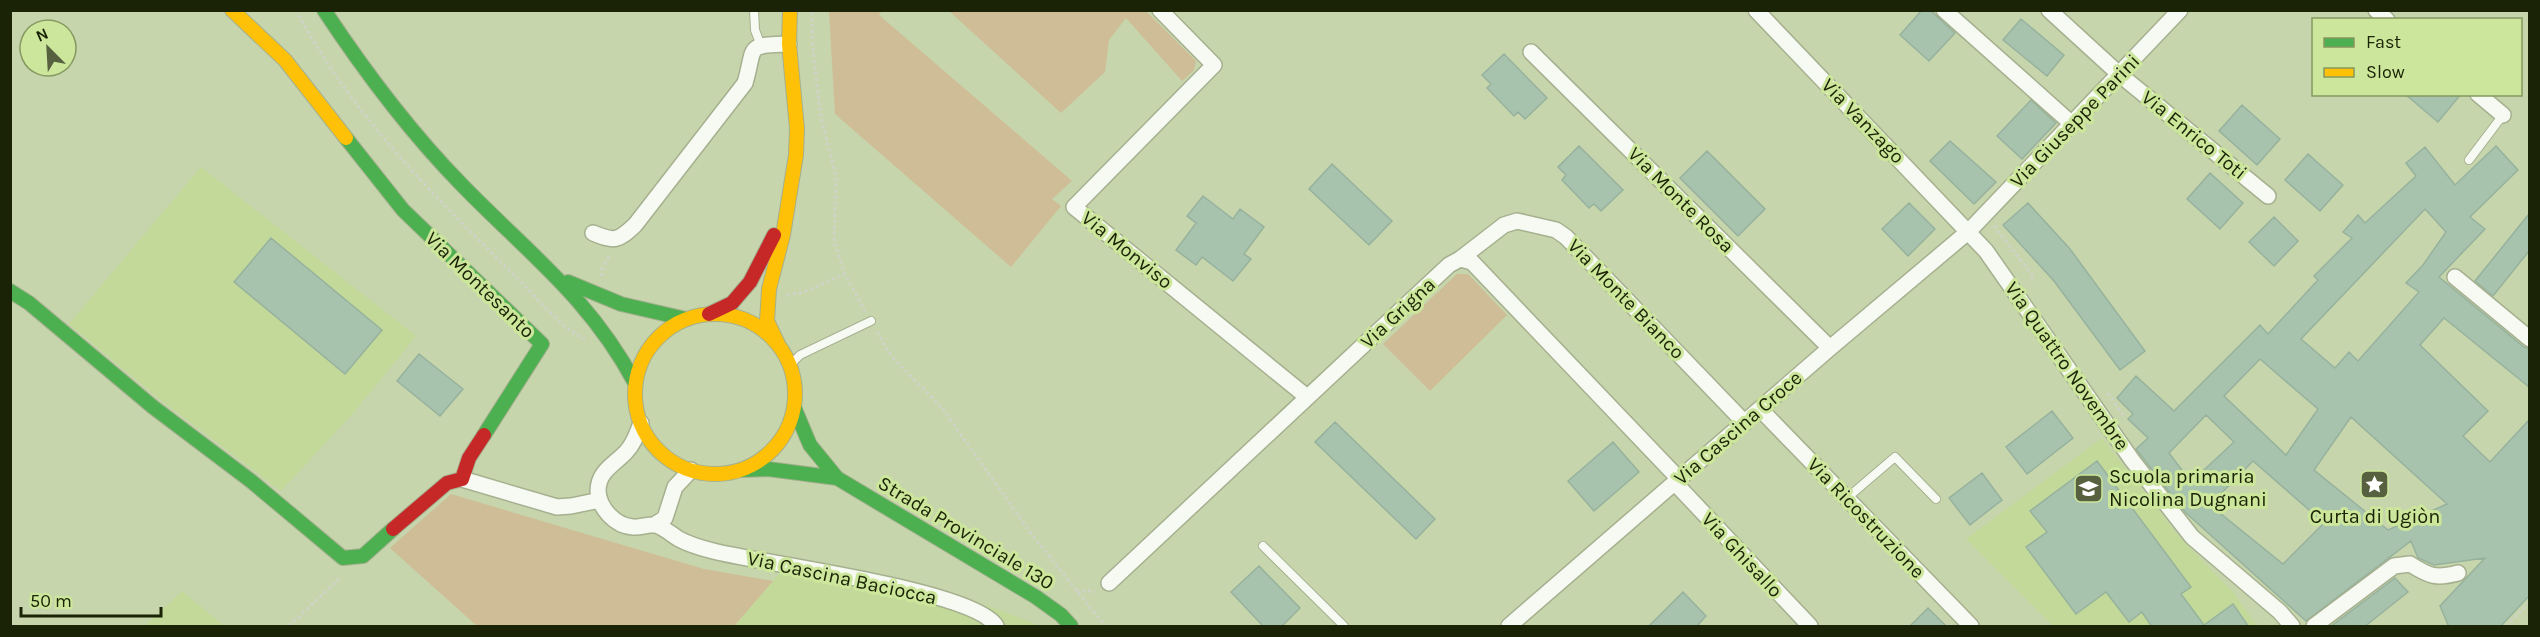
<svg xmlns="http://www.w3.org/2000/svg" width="2540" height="637" font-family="Karla,sans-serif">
<rect width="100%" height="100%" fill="#c7d5ac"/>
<!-- built -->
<path fill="#c3d999" d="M201 167 416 336 354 412 281 491 158 398 69 324Z
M2102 438 2180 538 2233 592 2257 626H2053L1966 539Z
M790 561 906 581 989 606 1040 626H734Z
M182 591 224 626H145Z"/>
<!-- green -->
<path fill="#cebd96" d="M829 11H882L879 15 1072 181 1052 199 1061 206 1011 267 835 114Z
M949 11H1146L1196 61 1194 70 1182 81 1126 18 1109 40 1105 72 1061 113Z
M1457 274H1468L1507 315 1430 391 1383 344Z
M451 494 704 569 773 581 734 626H477L390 548Z"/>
<!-- building -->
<path fill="#a7c2ad" stroke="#96b29d" stroke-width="1.5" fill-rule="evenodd" d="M1922 10H1930L1955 33 1929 61 1900 35Z
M2021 19 2064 55 2047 76 2003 40Z
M1504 54 1547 98 1525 119 1518 112 1514 116 1487 88 1491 84 1482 75Z
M2405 94H2461L2438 122Z
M2031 100 2056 123 2022 159 1997 136Z
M2242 105 2280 139 2257 165 2219 131Z
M1950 141 1996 182 1974 204 1930 161Z
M1579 146 1623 190 1601 211 1594 204 1589 208 1562 180 1566 175 1558 167Z
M2496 146 2518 170 2470 217 2485 229 2439 277 2524 347 2529 349V387L2444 318 2420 345 2488 411 2463 436 2490 462 2529 420V596L2500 627H2449L2440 606 2485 558 2434 565 2418 558 2411 541 2306 621 2185 512 2136 449 2148 438 2128 419 2133 414 2117 398 2136 376 2174 411 2260 325 2268 334 2318 280 2314 276 2352 238 2343 232 2358 215 2365 223 2416 176 2406 163 2425 147 2455 185ZM2425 209 2446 232 2423 265 2406 283 2419 292 2358 361 2349 352 2335 368 2301 339ZM2260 359 2318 409 2286 455 2224 396ZM2206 415 2234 442 2191 482 2169 453ZM2351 417 2447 504 2388 530 2314 470ZM2253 461 2324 523 2283 564 2210 505Z
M1707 151 1765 209 1738 236 1680 178Z
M2308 154 2343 185 2320 211 2285 180Z
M1332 164 1392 221 1369 245 1309 189Z
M2210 173 2243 203 2220 229 2187 199Z
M1203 196 1233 219 1240 209 1264 227 1244 254 1251 259 1233 281 1202 257 1196 265 1176 250 1196 223 1187 216Z
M1909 203 1935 229 1908 256 1882 229Z
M2028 203 2070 249 2145 351 2120 370 2054 281 2003 225Z
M2529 214V251L2493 296 2475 281Z
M2274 217 2298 241 2274 266 2249 242Z
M271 238 382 330 345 374 234 282Z
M419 354 463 389 440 416 397 381Z
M2052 411 2073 438 2027 474 2006 447Z
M1335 422 1435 519 1416 539 1315 442Z
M1613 442 1639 472 1594 511 1568 481Z
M2097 461 2191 587 2181 594 2204 625 2233 604 2249 627H2152L2142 612 2129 622 2106 592 2076 614 2026 547 2047 532 2030 511Z
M1982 473 2002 500 1970 525 1949 498Z
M1259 566 1300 608 1281 627H1264L1231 592Z
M2395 578 2408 592 2364 627H2330Z
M1683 592 1706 616 1696 627H1648Z
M1928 608 1947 627H1909Z"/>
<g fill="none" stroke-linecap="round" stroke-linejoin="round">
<defs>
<path id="lane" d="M754 10 755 30 761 46
M2469 160 2503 115
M790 365 800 355 871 321
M1847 498 1895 457 1936 499
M1263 546 1344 626"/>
<path id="street" d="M1160 10 1214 65 1074 207 1307 397
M1756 10 1986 251 2132 460 2192 537 2280 612 2292 626
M1944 10 2072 124
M2049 10 2119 74 2268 196
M2376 10 2387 20
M1531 52 1830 348
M2478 94 2503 115
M593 233C615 242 618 241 635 225L745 83C756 46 744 45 789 44
M1460 259 1504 225 1517 221 1556 230 1566 237 1745 423
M2455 277 2530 339
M1761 410 1971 626
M641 423C637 433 634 444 626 452 615 464 598 471 598 491 599 508 615 526 633 527 640 528 649 524 655 525 664 527 672 535 679 539 690 545 701 548 713 551 763 564 975 590 996 626
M462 479 557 507 571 506 600 500
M1675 483 1810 626
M654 525 665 518 675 487 691 470
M1109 583 1449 265 1460 259 1472 262 1679 479
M1509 626 1830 348 1969 231 2180 10
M2314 626 2394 566 2410 564C2429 576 2435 579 2458 573"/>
<path id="fast" d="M324 10C365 72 410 132 462 185 528 253 589 297 635 383
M346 138 403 210 542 344 484 435
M568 282 621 304 686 319
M10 291 29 303 153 407 251 481 343 558 363 556 393 529
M794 407 810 445 837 478 1036 597 1061 615 1071 626
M741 470 768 469 837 478"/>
<path id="slow" d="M232 10 285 60 346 138
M635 394a80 80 0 1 1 160 0a80 80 0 1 1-160 0Z
M778 344 767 321 769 289 783 235 796 155 797 128 789 44 790 10"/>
<path id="jam" d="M709 314 732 303 750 282 774 235
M393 529 447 483 462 479 469 458 484 435"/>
</defs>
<!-- lane casing -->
<use href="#lane" stroke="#a5b08f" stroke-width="10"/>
<!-- street casing -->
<use href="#street" stroke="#a5b08f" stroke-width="18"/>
<!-- fast casing -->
<use href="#fast" stroke="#a5b08f" stroke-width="16"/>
<!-- slow casing -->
<use href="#slow" stroke="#a5b08f" stroke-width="16"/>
<!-- jam casing -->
<use href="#jam" stroke="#a5b08f" stroke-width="16"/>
<!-- path -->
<path stroke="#cfd3c6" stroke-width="3" stroke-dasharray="3 3" stroke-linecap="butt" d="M296 10C351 115 437 199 520 281 538 299 563 330 585 339
M812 12 813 51 821 118 836 177 834 241 845 274
M1994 226 2034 277 2029 283
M602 276V269L610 255
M787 295 804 292 845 274 865 311
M877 332 891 356 942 408 1030 532 1105 626
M2108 393 2123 415
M1076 591H1095
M289 626 340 578
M2506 626 2530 602"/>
<!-- lane -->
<use href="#lane" stroke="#f7f9f3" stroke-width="8"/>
<!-- street -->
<use href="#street" stroke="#f7f9f3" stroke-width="15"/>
<!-- fast -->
<use href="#fast" stroke="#4caf50" stroke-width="14"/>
<!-- slow -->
<use href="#slow" stroke="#ffc107" stroke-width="14"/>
<!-- jam -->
<use href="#jam" stroke="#c62828" stroke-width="14"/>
</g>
<!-- icons -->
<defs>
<symbol id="sight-square" viewBox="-11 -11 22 22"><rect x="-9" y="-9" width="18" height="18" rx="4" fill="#57613f" stroke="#cce69b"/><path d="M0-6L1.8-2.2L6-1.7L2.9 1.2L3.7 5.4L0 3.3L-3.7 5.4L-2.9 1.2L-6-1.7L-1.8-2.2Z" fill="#fff"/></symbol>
<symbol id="school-square" viewBox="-11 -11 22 22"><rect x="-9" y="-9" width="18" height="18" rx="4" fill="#57613f" stroke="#cce69b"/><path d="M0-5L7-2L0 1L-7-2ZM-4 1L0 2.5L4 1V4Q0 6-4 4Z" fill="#fff"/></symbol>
</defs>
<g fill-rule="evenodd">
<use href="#sight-square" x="2358" y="468" width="33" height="33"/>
<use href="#school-square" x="2072" y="472" width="33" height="33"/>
</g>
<g text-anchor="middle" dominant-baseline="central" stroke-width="6" stroke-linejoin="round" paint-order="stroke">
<!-- street labels -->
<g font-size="20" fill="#1a2305" stroke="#cce69b">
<text transform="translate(1863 121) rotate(46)">Via Vanzago</text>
<text transform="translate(2075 121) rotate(-46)">Via Giuseppe Parini</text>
<text transform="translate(2194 135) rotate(39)">Via Enrico Toti</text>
<text transform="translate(1681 200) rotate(45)">Via Monte Rosa</text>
<text transform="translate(1127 250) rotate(39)">Via Monviso</text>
<text transform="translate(480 285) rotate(44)">Via Montesanto</text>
<text transform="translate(1626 299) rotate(46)">Via Monte Bianco</text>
<text transform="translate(1398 313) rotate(-43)">Via Grigna</text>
<text transform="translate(2067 366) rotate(55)">Via Quattro Novembre</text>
<text transform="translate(1738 428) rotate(-41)">Via Cascina Croce</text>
<text transform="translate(1866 518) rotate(46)">Via Ricostruzione</text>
<text transform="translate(966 533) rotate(31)">Strada Provinciale 130</text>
<text transform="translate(1742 555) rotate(47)">Via Ghisallo</text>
<text transform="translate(842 578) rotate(12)">Via Cascina Baciocca</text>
</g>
<!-- poi labels -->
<g font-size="20" fill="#1a2305" stroke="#cce69b" text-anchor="start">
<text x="2109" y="476">Scuola primaria<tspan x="2109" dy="23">Nicolina Dugnani</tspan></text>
<text x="2375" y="516" text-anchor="middle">Curta di Ugiòn</text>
</g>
</g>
<!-- border -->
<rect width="2540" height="637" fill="none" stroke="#1a2305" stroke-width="24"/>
<!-- legend -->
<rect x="2312" y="18" width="210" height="78" fill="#cce69b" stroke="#85985f" stroke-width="1.5"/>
<rect x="2324" y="38" width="30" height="9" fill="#4caf50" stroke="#85985f" stroke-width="1.5"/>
<text x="2366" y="48" font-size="18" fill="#1a2305">Fast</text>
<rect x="2324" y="68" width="30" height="9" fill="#ffc107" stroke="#85985f" stroke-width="1.5"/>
<text x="2366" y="78" font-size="18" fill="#1a2305">Slow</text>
<!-- north arrow -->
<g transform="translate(48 48) rotate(336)"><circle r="28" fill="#cce69b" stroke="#85985f" stroke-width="1.5"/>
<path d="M0-4.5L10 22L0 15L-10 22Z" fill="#57613f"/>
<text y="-9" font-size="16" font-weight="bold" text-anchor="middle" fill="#1a2305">N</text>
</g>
<!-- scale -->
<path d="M21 607v9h140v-9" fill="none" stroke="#1a2305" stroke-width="3"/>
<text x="30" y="607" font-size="18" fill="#1a2305" stroke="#cce69b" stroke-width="4.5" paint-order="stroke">50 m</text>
</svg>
